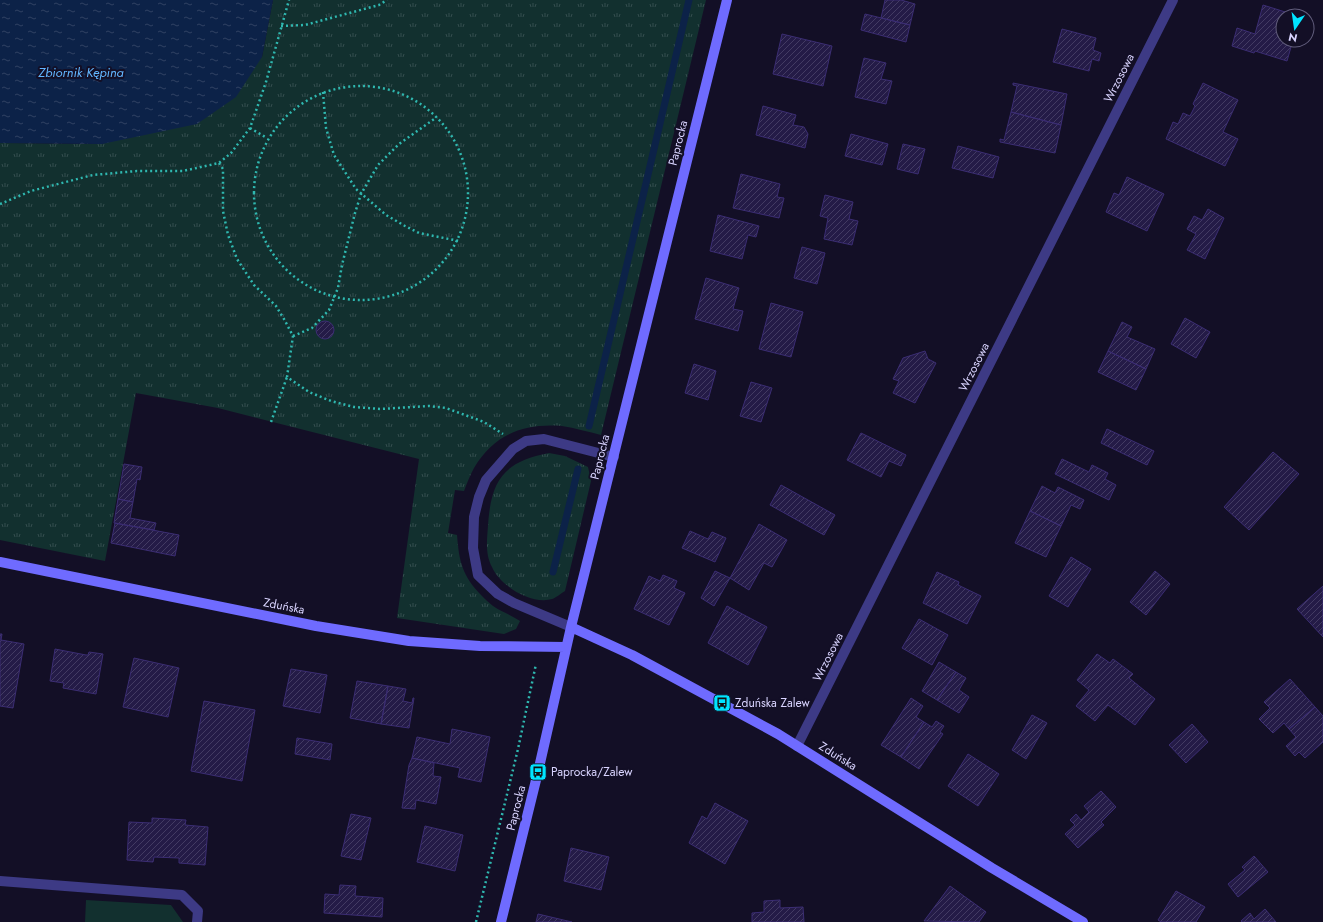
<svg xmlns="http://www.w3.org/2000/svg" width="1323" height="922" font-family="Jost,sans-serif">
<defs>
<pattern id="grass-tufts" width="24" height="20" patternUnits="userSpaceOnUse"><rect width="24" height="20" fill="#12302f"/><path d="M3 7l-1-3M5 7V3M7 7l1-3M15 17l-1-3M17 17v-4M19 17l1-3" fill="none" stroke="#344d4e"/></pattern>
<pattern id="water-ripples" width="26" height="14" patternUnits="userSpaceOnUse"><rect width="26" height="14" fill="#0c2248"/><path d="M2 4q2-2 4 0t4 0M15 11q2-2 4 0t4 0" fill="none" stroke="#2f4163"/></pattern>
<pattern id="building-hatch" width="6" height="6" patternUnits="userSpaceOnUse"><rect width="6" height="6" fill="#241b47"/><path d="M-1 1l2-2M0 6l6-6M5 7l2-2" fill="none" stroke="#433b63"/></pattern>
</defs>
<rect width="100%" height="100%" fill="#130f26"/>
<!-- grass -->
<path fill="url(#grass-tufts)" d="M273 0H706L601 435C589 432 575 428 562 426 524 423 494 434 474 468 470 475 467 483 464 491L455 490 448 533 457 535C459 561 462 576 482 596 485 599 489 603 493 606 502 612 511 615 520 621L516 629 504 634 397 618 419 459 218 408 136 393 105 561 0 540V143L102 144 262 57Z
M549 453 565 456 588 467 591 481 565 591C561 593 556 598 552 599 532 605 500 586 492 567 485 554 487 540 488 526 491 480 503 462 549 453Z"/>
<!-- garden -->
<path fill="#12302f" d="M86 900 171 905 183 922H85Z"/>
<!-- water -->
<path fill="url(#water-ripples)" d="M0 0H273L262 57 236 97 197 124 102 144 0 143Z"/>
<g fill="none" stroke-linecap="round" stroke-linejoin="round">
<!-- stream -->
<path stroke="#0c2248" stroke-width="7" d="M589 426 689 0
M553 572 578 469"/>
</g>
<!-- building -->
<path fill="url(#building-hatch)" stroke="#3b2d73" d="M885 0H901L915 4 910 25 881 18Z
M1263 5 1298 16H1283V40H1293L1287 61 1255 51 1254 53 1232 46 1237 28 1255 34Z
M865 14 910 25 906 42 861 30Z
M1062 29 1096 38 1093 50 1101 53 1099 61 1092 59 1089 71 1053 62Z
M782 34 832 46 823 86 773 74Z
M864 58 886 63 881 79 892 81 886 104 855 97Z
M1013 83 1067 94 1061 125 1011 112 1017 86 1013 85Z
M1203 83 1238 100 1223 132 1238 139 1225 166 1166 139 1173 122 1178 124 1183 113 1190 116 1195 106 1193 104Z
M763 106 796 115 793 125 804 127 808 134 805 148 756 135Z
M1011 112 1061 125 1055 153 1000 142V139L1004 140Z
M851 134 888 144 882 165 845 156Z
M903 144 925 149 918 174 897 169Z
M958 146 999 157 993 178 952 168Z
M741 174 780 184 777 197 784 198 779 218 733 208Z
M1127 177 1164 194 1147 231 1106 212 1114 193 1119 195Z
M825 195 853 202 849 219 858 221 852 245 824 239 828 218 820 216Z
M1208 209 1224 218 1205 259 1187 250 1196 234 1187 229 1194 216 1202 220Z
M718 215 759 226 756 237 748 235 742 259 710 251Z
M802 247 825 253 817 284 794 278Z
M706 278 739 288 733 309 743 311 738 331 695 319Z
M771 303 803 312 791 357 759 349Z
M1185 318 1210 332 1196 358 1171 344Z
M316 330a9 9 0 1 1 18 0a9 9 0 1 1-18 0Z
M1122 322 1132 327 1127 337 1155 349 1146 369 1108 351Z
M925 351 928 359 936 363 915 403 893 393 899 381 893 379 903 358Z
M1108 351 1146 369 1136 390 1098 372Z
M694 364 716 371 708 400 685 393Z
M751 382 772 388 761 422 740 416Z
M1107 429 1154 451 1147 465 1101 443Z
M861 433 906 455 901 466 889 461 881 477 847 460Z
M1273 452 1299 474 1249 530 1224 507Z
M1062 459 1089 472 1092 465 1108 473 1105 479 1116 485 1109 500 1055 474Z
M124 464 142 467 140 480 137 479 133 502 118 499Z
M781 485 835 515 824 535 770 505Z
M1042 486 1055 493 1058 487 1084 500 1080 509 1071 505 1061 526 1030 511Z
M118 499 133 502 130 518 156 523 154 530 114 523Z
M1030 511 1061 526 1046 557 1015 543Z
M115 523 179 535 175 556 111 543Z
M759 524 787 540 772 567 764 563 749 590 730 578Z
M690 531 708 539 712 532 726 538 715 562 682 548Z
M1071 557 1091 569 1068 607 1049 596Z
M715 571 730 578 714 606 701 598Z
M1155 571 1170 584 1146 615 1130 602Z
M937 572 959 582 958 585 981 596 967 624 923 603Z
M663 575 677 581 674 588 685 593 669 625 634 609 649 576 660 581Z
M1323 586V637L1297 609Z
M727 606 767 627 748 665 708 643Z
M919 619 948 635 932 665 902 648Z
M0 634H2L1 640 24 644 13 708 0 706Z
M55 649 86 655H88L89 652 103 654 96 694 63 688 64 683 50 681Z
M1097 654 1110 663 1113 659 1133 674 1129 678 1155 699 1135 725 1108 705 1095 721 1076 706 1089 690 1077 680Z
M134 658 179 668 168 717 123 707Z
M939 662 956 672 937 700 922 691Z
M291 669 327 675 320 713 283 706Z
M956 672 966 678 959 690 969 697 959 713 937 700Z
M1290 679 1315 707 1289 729 1284 723 1273 733 1259 719 1270 708 1264 702Z
M357 681 388 686 381 724 350 718Z
M388 686 406 689 403 701 412 703 413 698H414L409 728 381 724Z
M911 698 923 706 916 717 924 722 901 757 881 745Z
M204 701 255 710 242 781 191 771Z
M1315 707 1323 716V742L1305 758 1299 752 1295 756 1286 746 1296 737 1289 729Z
M1032 715 1047 723 1026 759 1012 750Z
M936 721 944 726 940 732 943 734 919 769 901 757 924 722 932 727Z
M1192 724 1208 742 1186 763 1169 745Z
M452 729 490 737 481 782 458 777 460 768 412 758 417 737 450 744Z
M297 738 332 744 330 760 295 754Z
M968 754 999 774 978 806 948 786Z
M412 758 434 763 433 776 441 777 436 804 416 800 415 809 402 808 409 765Z
M1101 791 1116 807 1101 822 1104 825 1078 848 1065 834 1075 825 1070 820 1076 814 1081 820 1089 812 1084 806Z
M715 803 748 821 725 864 689 843 702 816 707 819Z
M351 814 371 818 361 860 341 856Z
M152 818 186 820 185 825 208 827 205 865 179 863V858L154 857 153 862 127 860 129 822 152 823Z
M425 826 463 835 455 871 417 862Z
M571 848 609 857 601 890 564 881Z
M1254 856 1268 872 1238 897 1228 884 1245 870 1242 867Z
M340 885 356 886 355 896 383 898 382 917 324 913 325 894 339 895Z
M950 886 986 912 979 922 924 921Z
M1176 891 1205 907 1196 922H1161L1158 920Z
M780 900V908L803 907 804 922H752V913L764 912V901Z
M1265 909 1276 922H1242L1241 921 1250 913 1254 919Z
M538 914 572 922H536Z"/>
<g fill="none" stroke-linecap="round" stroke-linejoin="round">
<!-- path -->
<path stroke="#2fb8b0" stroke-width="2.5" stroke-dasharray="2 3" stroke-linecap="butt" d="M281 26 305 25 379 5 387 0
M254 193a107 107 0 1 1 214 0a107 107 0 1 1-214 0Z
M323 92 326 128 334 155 356 189 386 215 405 226 419 233 459 241
M250 128 267 138
M219 163 223 169V211L228 235 237 259 254 285 276 306 284 319 293 336 287 377 309 392 331 401 354 407 380 409 429 406 446 408 484 422 503 434
M0 204 31 191 93 175 137 171H183L219 163 231 153 250 128 266 82 289 0
M293 336 312 328 329 310 338 288 342 265 355 213 361 194 378 165 399 144 437 117
M271 422 287 377
M476 922 518 749 536 664"/>
<!-- lane -->
<path stroke="#3d3a85" stroke-width="10" d="M571 627 514 603 498 594 478 575 473 548 474 517 479 497 486 480 513 449 526 441 544 439 614 457
M0 881 182 895 198 911 197 922"/>
<!-- street -->
<path stroke="#3d3a85" stroke-width="10" d="M797 746 1173 0"/>
<!-- secondary -->
<path stroke="#6f6bff" stroke-width="10" d="M0 562 316 626 409 641 480 646 566 647
M571 627 632 655 778 734 992 868 1083 922
M501 922 538 772 571 627 727 0"/>
</g>
<!-- icons -->
<defs>
<symbol id="bus-square" viewBox="-11 -11 22 22"><rect x="-9" y="-9" width="18" height="18" rx="4" fill="#00e5ff" stroke="#130f26"/><path d="M-5-6H5V4H4V6H2V4H-2V6H-4V4H-5ZM-3.5-4V0h7V-4ZM-3.5 1.2v1.5H-2V1.2ZM2 1.2v1.5H3.5V1.2Z" fill="#111"/></symbol>
</defs>
<g fill-rule="evenodd">
<use href="#bus-square" x="712" y="693" width="20" height="20"/>
<use href="#bus-square" x="528" y="762" width="20" height="20"/>
</g>
<g text-anchor="middle" dominant-baseline="central" stroke-width="4" stroke-linejoin="round" paint-order="stroke">
<!-- street labels -->
<g font-size="12" fill="#d9d4ff" stroke="#130f26">
<text transform="translate(1119 78) rotate(-63)">Wrzosowa</text>
<text transform="translate(678 143) rotate(-76)">Paprocka</text>
<text transform="translate(974 367) rotate(-63)">Wrzosowa</text>
<text transform="translate(600 457) rotate(-76)">Paprocka</text>
<text transform="translate(284 606) rotate(11)">Zduńska</text>
<text transform="translate(828 657) rotate(-63)">Wrzosowa</text>
<text transform="translate(838 756) rotate(32)">Zduńska</text>
<text transform="translate(516 808) rotate(-76)">Paprocka</text>
</g>
<!-- poi labels -->
<g font-size="12" fill="#d9d4ff" stroke="#130f26" text-anchor="start">
<text x="735" y="703">Zduńska Zalew</text>
<text x="551" y="772">Paprocka/Zalew</text>
</g>
<!-- water labels -->
<g font-size="13" font-style="italic" fill="#62b6ff" stroke="#130f26">
<text x="81" y="72">Zbiornik Kępina</text>
</g>
</g>
<!-- north arrow -->
<g transform="translate(1295 28) rotate(193)"><circle r="19" fill="#130f26" stroke="#625e7d"/>
<path d="M0-3L7 15L0 10L-7 15Z" fill="#00e5ff"/>
<text y="-6" font-size="11" font-weight="bold" text-anchor="middle" fill="#d9d4ff">N</text>
</g>
</svg>
